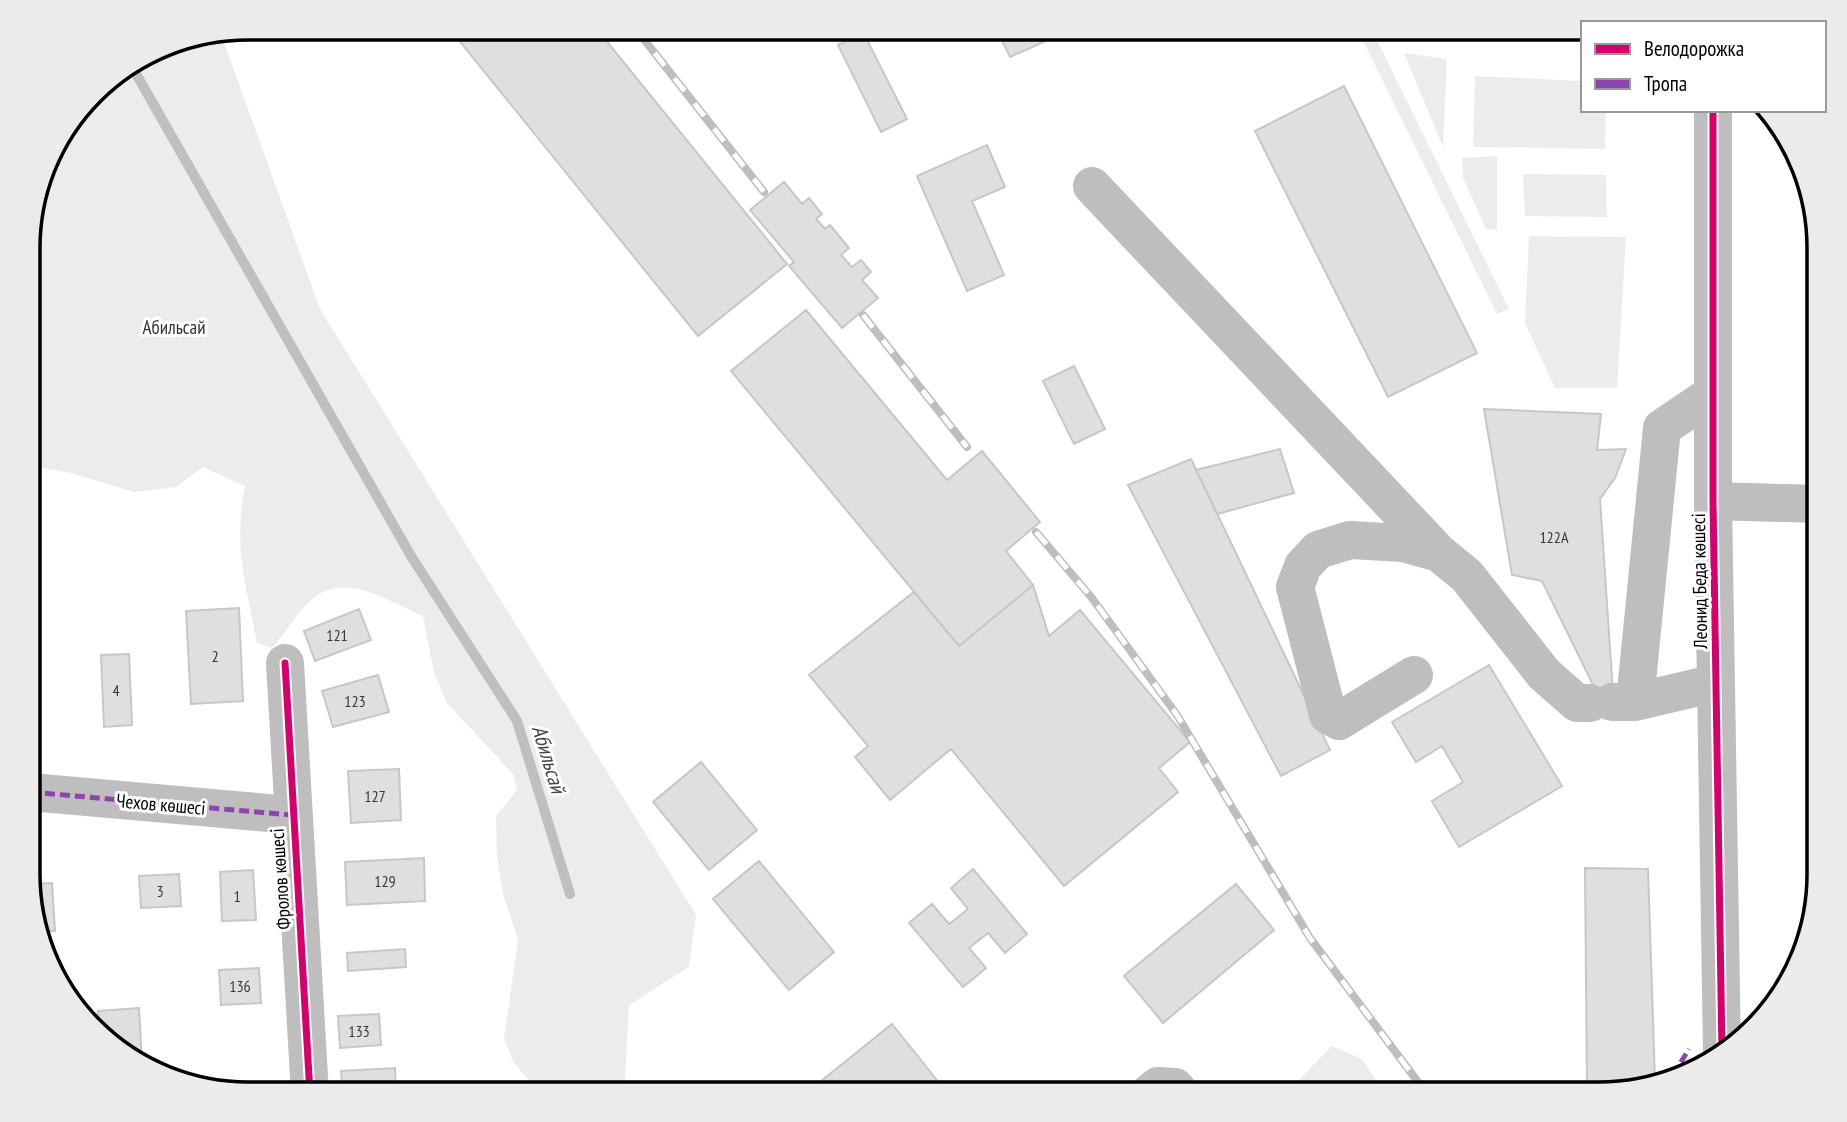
<svg xmlns="http://www.w3.org/2000/svg" width="1847" height="1122" font-family="'PT Sans Narrow',sans-serif">
<rect width="100%" height="100%" fill="#fff"/>
<!-- green -->
<path fill="#ececec" d="M1357 28H1371L1509 309 1497 314Z
M221 34 320 309 696 915 689 967 629 1005 624 1094H541L514 1063 504 1039 518 940 504 897 497 858 496 816 517 790 513 774 446 702 434 672 423 616C388 601 345 570 311 600 296 613 286 633 272 648L257 643C246 583 233 548 245 486L203 467 176 487 134 492 71 473 33 466 30 459V220L51 151 103 83 165 45Z
M1404 53 1447 59 1443 147Z
M1475 76 1583 81V110H1606L1605 149 1473 147Z
M1497 156V230L1486 229 1463 178 1462 158Z
M1523 174 1606 175 1607 217 1525 216Z
M1529 236 1626 237 1617 388H1555L1525 323Z
M1332 1046 1362 1059 1385 1094H1285Z"/>
<g fill="none" stroke-linecap="round" stroke-linejoin="round">
<!-- stream -->
<path stroke="#bfbfbf" stroke-width="10" d="M131 65 411 556 517 721 570 894"/>
</g>
<!-- building -->
<path fill="#dfdfdf" stroke="#c7c7c7" stroke-width="2" d="M449 28H596L787 264 698 336Z
M996 28H1069L1070 30 1010 57Z
M863 32 907 119 881 132 838 45Z
M1344 86 1477 353 1388 397 1255 131Z
M987 145 1005 187 972 201 1004 275 967 291 917 176Z
M784 182 802 204 809 198 822 214 816 219 825 229 830 225 849 248 841 255 852 267 861 260 871 272 862 280 878 298 842 328 789 266 794 262 750 210Z
M806 310 947 480 982 451 1040 522 1006 551 1033 585 959 646 731 371Z
M1074 366 1105 429 1074 444 1043 381Z
M1484 409 1601 414 1597 450 1626 449 1615 478 1600 499 1613 693 1599 697 1542 581 1512 575Z
M1280 449 1294 493 1217 514 1196 470Z
M1191 459 1330 750 1281 776 1128 485Z
M1033 585 1049 636 1080 610 1190 742 1159 768 1178 792 1064 886 951 749 890 800 855 757 868 746 809 675 914 592 959 646Z
M239 608 243 701 191 704 186 611Z
M359 609 371 640 315 661 304 631Z
M129 654 132 725 104 727 101 655Z
M1489 665 1562 786 1459 847 1432 801 1463 782 1442 746 1416 762 1392 722Z
M378 675 389 712 333 727 322 691Z
M701 762 757 830 709 870 653 802Z
M399 769 401 820 351 823 348 771Z
M424 858 425 901 347 905 345 862Z
M759 861 834 952 789 990 713 899Z
M1585 868 1648 869 1655 1081 1630 1088H1587Z
M973 869 1027 934 1005 953 988 933 969 948 986 968 963 987 909 923 932 904 949 924 968 909 951 888Z
M253 870 256 920 222 921 220 872Z
M179 874 181 906 141 908 139 876Z
M52 883 55 931 41 932 30 902V884Z
M1236 884 1274 930 1163 1023 1124 976Z
M405 949 406 967 348 971 347 953Z
M259 968 261 1003 221 1005 219 970Z
M139 1008 142 1064 126 1057 99 1030 98 1011Z
M379 1014 381 1045 340 1048 338 1016Z
M892 1024 948 1094H830L820 1082Z
M395 1068 396 1094H343L341 1071Z"/>
<g fill="none" stroke-linecap="round" stroke-linejoin="round">
<!-- minor -->
<path stroke="#bebebe" stroke-width="38" d="M1713 110V501L1722 1052
M1092 186 1439 553
M1713 501 1819 504
M285 663 310 1094
M1414 675 1339 721 1328 715 1295 587 1303 566 1318 550 1350 540 1403 543 1439 553 1467 576 1544 674 1577 703H1590
M1612 702H1635L1716 683
M1635 702 1662 428 1705 399H1713
M30 792 291 815
M1148 1094 1158 1086 1175 1087 1181 1094"/>
<defs>
<path id="rail" d="M635 28 764 192
M863 315 967 447
M1036 532 1092 598 1177 715 1310 938 1427 1094"/>
</defs>
<!-- rail casing -->
<use href="#rail" stroke="#bebebe" stroke-width="8"/>
<!-- rail -->
<use href="#rail" stroke="#fff" stroke-width="5" stroke-dasharray="16" stroke-linecap="butt"/>
<!-- quiet -->
<path stroke="#8e44ad" stroke-width="5" stroke-dasharray="10 5" stroke-linecap="butt" d="M30 792 291 815
M1673 1075 1689 1049"/>
<defs>
<path id="cycleway" d="M1713 110V501L1722 1052
M285 663 310 1094"/>
</defs>
<!-- cycleway casing -->
<use href="#cycleway" stroke="#fff" stroke-width="11"/>
<!-- cycleway -->
<use href="#cycleway" stroke="#d6006c" stroke-width="7"/>
</g>
<g text-anchor="middle" dominant-baseline="central" stroke-width="6" stroke-linejoin="round" paint-order="stroke">
<!-- number labels -->
<g font-size="16" fill="#383838">
<text x="1554" y="537">122А</text>
<text x="337" y="635">121</text>
<text x="215" y="656">2</text>
<text x="116" y="690">4</text>
<text x="355" y="701">123</text>
<text x="375" y="796">127</text>
<text x="385" y="881">129</text>
<text x="160" y="891">3</text>
<text x="237" y="896">1</text>
<text x="240" y="986">136</text>
<text x="359" y="1031">133</text>
</g>
<!-- park labels -->
<g font-size="19" fill="#333" stroke="#fff">
<text x="174" y="327">Абильсай</text>
</g>
<!-- street labels -->
<g font-size="19" fill="#000" stroke="#fff">
<text transform="translate(1699 581) rotate(-91)">Леонид Беда көшесі</text>
<text transform="translate(161 804) rotate(5)">Чехов көшесі</text>
<text transform="translate(280 879) rotate(-94)">Фролов көшесі</text>
</g>
<!-- water labels -->
<g font-size="21" font-style="italic" fill="#444" stroke="#fff">
<text transform="translate(549 759) rotate(73)">Абильсай</text>
</g>
</g>
<!-- crop -->
<path d="M0 0H1847V1122H0ZM248 40H1599A208 208 0 0 1 1807 248V874A208 208 0 0 1 1599 1082H248A208 208 0 0 1 40 874V248A208 208 0 0 1 248 40Z" fill="#ebebeb" fill-rule="evenodd"/>
<path fill="none" stroke="#000" stroke-width="3.5" d="M248 40H1599A208 208 0 0 1 1807 248V874A208 208 0 0 1 1599 1082H248A208 208 0 0 1 40 874V248A208 208 0 0 1 248 40Z"/>
<!-- legend -->
<rect x="1581" y="21" width="245" height="91" fill="#ffffff" stroke="#999999" stroke-width="2"/>
<rect x="1595" y="44" width="35" height="10" fill="#d6006c" stroke="#999999" stroke-width="2"/>
<text x="1644" y="56" font-size="21" fill="#000000">Велодорожка</text>
<rect x="1595" y="79" width="35" height="10" fill="#8e44ad" stroke="#999999" stroke-width="2"/>
<text x="1644" y="91" font-size="21" fill="#000000">Тропа</text>
</svg>
